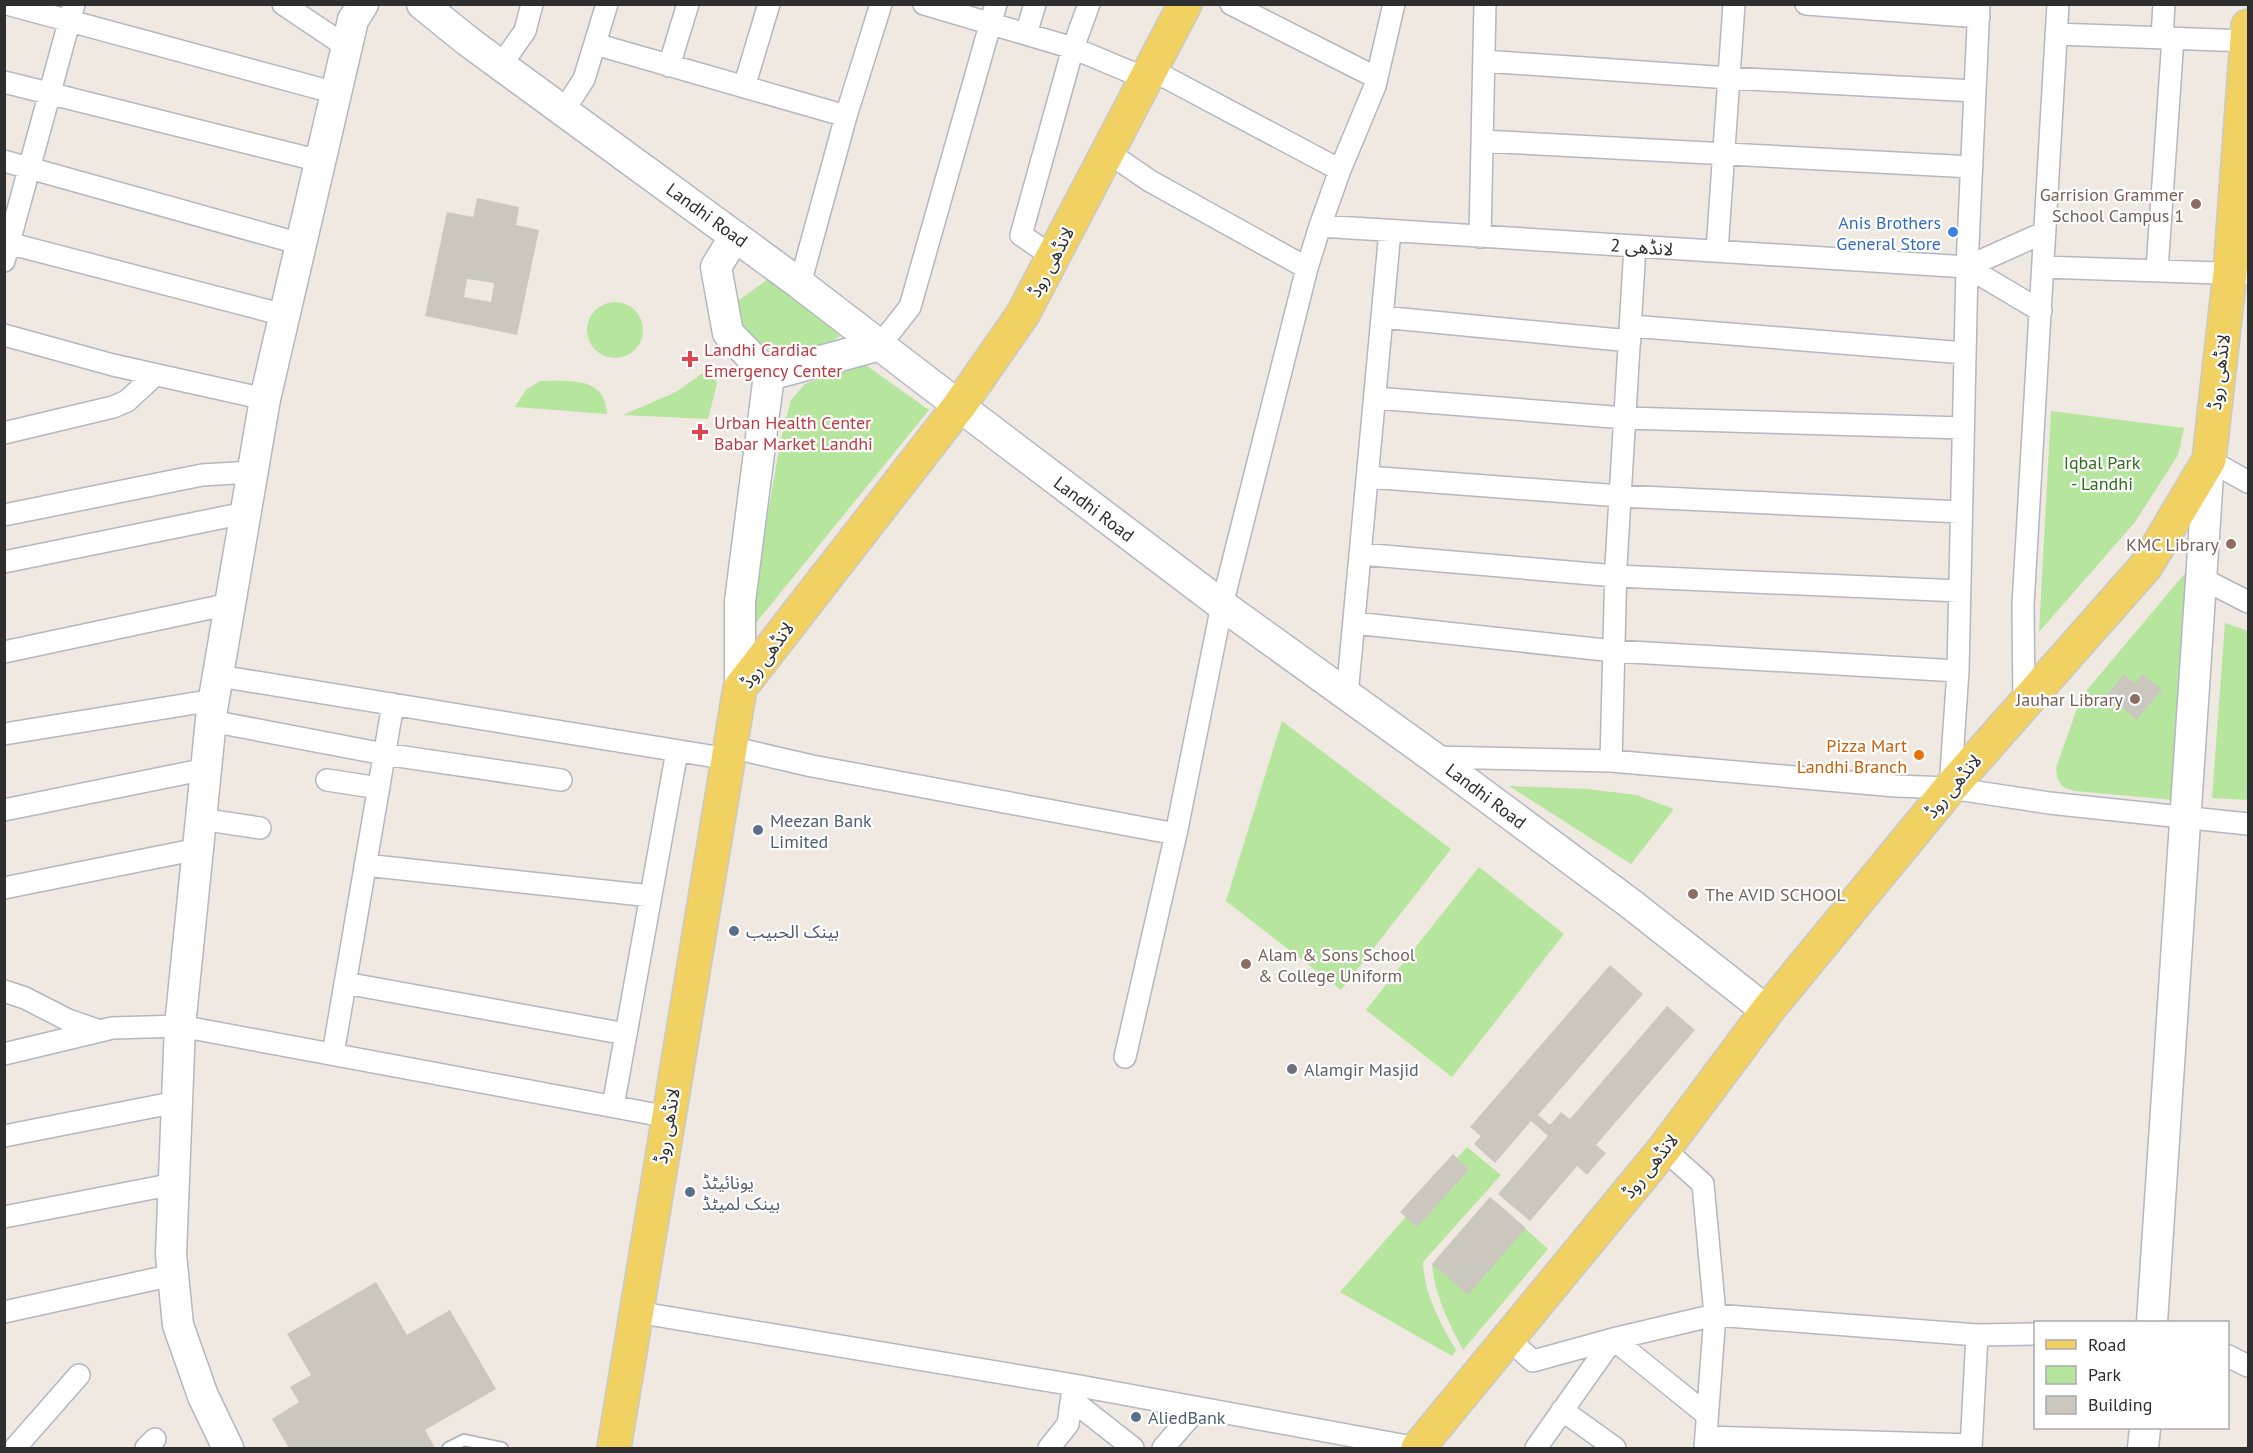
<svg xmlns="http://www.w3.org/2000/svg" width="2253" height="1453" font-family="'PT Sans','Noto Sans Arabic',sans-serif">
<rect width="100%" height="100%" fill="#efe9e1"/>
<!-- green -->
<path fill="#b6e59e" d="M768 279 841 335C799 370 750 356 732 305Z
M587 330a28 28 0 1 1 56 0a28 28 0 1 1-56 0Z
M867 366 929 410 747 634 781 438 791 400 805 384 851 367Z
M710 368 717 383 708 419 623 415 676 392Z
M540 381C569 381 606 376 607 414L515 407 526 390Z
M2051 411 2184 428 2178 455 2135 522 2039 632Z
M2187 571 2173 800 2075 791 2063 787 2057 778 2056 768 2081 697Z
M2225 623 2248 631V800L2212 798Z
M1282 721 1451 849 1341 990 1226 901Z
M1509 786 1588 789 1636 795 1674 809 1631 864Z
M1479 867 1564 934 1452 1077 1366 1010Z
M1467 1147 1501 1175 1423 1262C1424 1293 1440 1323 1456 1350L1452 1356 1340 1292Z
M1490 1197 1548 1249 1463 1350C1448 1321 1435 1296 1432 1264Z"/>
<!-- building -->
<path fill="#cbc7bf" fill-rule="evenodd" d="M477 198 519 207 516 225 539 230 517 335 425 316 447 212 473 217ZM467 279 494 283 491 302 464 297Z
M2124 674 2134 683 2143 674 2162 690 2136 720 2107 694Z
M1610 965 1643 994 1538 1115 1550 1125 1561 1112 1570 1119 1667 1006 1695 1030 1596 1145 1606 1153 1587 1175 1577 1166 1530 1221 1498 1194 1548 1136 1531 1121 1495 1163 1474 1144 1481 1136 1470 1127Z
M1453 1154 1469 1170 1417 1227 1400 1212Z
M1490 1197 1526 1228 1468 1295 1432 1264Z
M376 1282 407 1335 450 1310 496 1389 425 1430 435 1448H289L272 1419 299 1402 290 1387 311 1375 287 1334Z"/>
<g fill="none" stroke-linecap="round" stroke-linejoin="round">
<defs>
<path id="lane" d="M448 1448 464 1440 502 1448"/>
<path id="street" d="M7 4 336 93
M283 4 347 47
M924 4 1073 48 1147 79
M1231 4 1377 78
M1806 4 1979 17
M1026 34 1035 4
M2056 34 2247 41
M2162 38 2164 4
M595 44 846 116
M1484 61 1729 78 1975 91
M501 65 525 31 532 4
M669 66 688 4
M1152 70 1340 170 1320 226
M4 82 320 161
M744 87 769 4
M564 110 584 79 607 4
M1482 141 1972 167
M1109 153 1150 181 1307 268
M4 161 301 244
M1340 170 1375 86 1394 4
M1480 237 1485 4
M4 242 284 315
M1717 251 1734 4
M1053 257 1021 235 1073 48 1089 4
M4 261 74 4
M1967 267 2045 232
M2043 267 2248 274
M2157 270 2173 38
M800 284 846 116 881 4
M1382 317 1630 341
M1631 326 1965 353
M4 335 113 365 265 399
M880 345 910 307 996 4
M1375 398 1625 418 1963 428
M4 433 113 407 127 401 155 375
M2209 460 2248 482
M1368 477 1620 496 1961 512
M4 515 202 475 252 472
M1360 554 1616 576 1960 591
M4 562 245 513
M2201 578 2248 602
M1354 623 1614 651 1958 671
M4 652 230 604
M219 676 729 759
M1347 695 1390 231
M2024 705 2023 605 2058 4
M211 721 384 754 561 780
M4 734 214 700
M730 747 812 766 1176 834
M1433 757 1611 761 1896 786 1950 788 2049 803 2248 824
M1611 761 1616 565 1635 246
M327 780 379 788
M1950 788 1958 671 1967 267 1979 4
M4 810 206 769
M201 819 260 828
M365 865 651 896
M4 888 198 849
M345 983 626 1034
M4 991 25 998 68 1020 100 1031 112 1028 180 1026 669 1117
M4 1054 100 1031
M333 1054 393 704
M1125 1057 1176 834 1222 605 1307 268 1320 226 1967 267 2041 311
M613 1106 677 751
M4 1136 177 1102
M1664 1149 1703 1184 1715 1315 1705 1448
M4 1217 174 1184
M4 1312 173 1275
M636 1312 1074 1385 1418 1448
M1508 1339 1533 1361 1613 1339 1715 1315 1977 1335 2036 1334
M2228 1356 2248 1366
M1072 1400 1133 1448
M1562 1410 1615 1448
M1706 1437 1971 1445
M15 1448 79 1375
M146 1448 155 1439
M1049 1448 1068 1424 1073 1389
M1163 1448 1197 1409
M1536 1448 1613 1339 1706 1414
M1971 1448 1977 1335"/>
<path id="secondary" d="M422 4 469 42 800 284 959 406 1222 605 1433 757 1631 904 1767 1011
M735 236 716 267 728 333 769 375 740 601V688
M769 375 880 345
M2152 1322 2209 460
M228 1448 203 1396 178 1325 171 1254 180 1026 212 710 265 399 353 20 363 4
M2143 1448 2145 1428"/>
<path id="primary" d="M614 1448 740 688 959 406 1023 314 1185 4
M1418 1448 1664 1149 1767 1011 1950 788 2146 566 2209 460 2230 273 2248 26"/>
</defs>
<!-- lane casing -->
<use href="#lane" stroke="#b4b7c1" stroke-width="14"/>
<!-- street casing -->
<use href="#street" stroke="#b4b7c1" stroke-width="24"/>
<!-- secondary casing -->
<use href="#secondary" stroke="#b4b7c1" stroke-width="33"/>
<!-- primary casing -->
<use href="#primary" stroke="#c9c9c9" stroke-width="36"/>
<!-- lane -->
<use href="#lane" stroke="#fff" stroke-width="10"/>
<!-- street -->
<use href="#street" stroke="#fff" stroke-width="21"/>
<!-- secondary -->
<use href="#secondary" stroke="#fff" stroke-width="30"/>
<!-- primary -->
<use href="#primary" stroke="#f2d163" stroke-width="33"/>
</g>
<!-- markers -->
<g fill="#8d6e63" stroke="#fff" stroke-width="2">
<circle cx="2196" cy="204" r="6"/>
<circle cx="2231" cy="544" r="6"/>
<circle cx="2135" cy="699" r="6"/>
<circle cx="1693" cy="894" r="6"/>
<circle cx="1246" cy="964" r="6"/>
</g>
<circle fill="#3f7fe0" stroke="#fff" stroke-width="2" cx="1953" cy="232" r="6"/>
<g fill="#e0444e" stroke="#fff" stroke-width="2">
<path d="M687 350h6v6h6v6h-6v6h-6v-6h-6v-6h6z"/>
<path d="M697 423h6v6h6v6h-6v6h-6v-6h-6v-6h6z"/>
</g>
<circle fill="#e8710a" stroke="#fff" stroke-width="2" cx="1919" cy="755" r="6"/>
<g fill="#5c6f8a" stroke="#fff" stroke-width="2">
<circle cx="758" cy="830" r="6"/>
<circle cx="734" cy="931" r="6"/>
<circle cx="690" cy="1192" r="6"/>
<circle cx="1136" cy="1417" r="6"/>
</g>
<circle fill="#6b7280" stroke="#fff" stroke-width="2" cx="1292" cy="1069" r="6"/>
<g text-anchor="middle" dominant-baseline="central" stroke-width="4.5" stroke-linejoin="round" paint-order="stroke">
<!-- education labels -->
<g font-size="18" fill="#785e54" stroke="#fff" text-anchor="end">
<text x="2184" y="194">Garrision Grammer<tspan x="2184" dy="21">School Campus 1</tspan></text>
<text x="2219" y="544">KMC Library</text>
<text x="2123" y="699">Jauhar Library</text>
<text x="1705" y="894" text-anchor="start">The AVID SCHOOL</text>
<text x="1258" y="954" text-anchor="start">Alam &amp; Sons School<tspan x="1258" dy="21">&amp; College Uniform</tspan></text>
</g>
<!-- street labels -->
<g font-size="18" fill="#2e2e2e" stroke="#fff">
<text transform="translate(707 215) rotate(36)">Landhi Road</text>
<text transform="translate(1642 247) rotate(4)">لانڈھی 2</text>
<text transform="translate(1051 262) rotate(-62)">لانڈھی روڈ</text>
<text transform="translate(2219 372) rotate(-83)">لانڈھی روڈ</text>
<text transform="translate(1094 509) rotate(37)">Landhi Road</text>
<text transform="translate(767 655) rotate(-54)">لانڈھی روڈ</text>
<text transform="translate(1953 786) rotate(-50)">لانڈھی روڈ</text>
<text transform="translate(1486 796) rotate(37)">Landhi Road</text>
<text transform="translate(667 1126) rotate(-80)">لانڈھی روڈ</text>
<text transform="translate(1650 1166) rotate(-51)">لانڈھی روڈ</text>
</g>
<!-- shop labels -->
<g font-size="18" fill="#366cbe" stroke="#fff" text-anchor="end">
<text x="1941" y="222">Anis Brothers<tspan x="1941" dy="21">General Store</tspan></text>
</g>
<!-- health labels -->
<g font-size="18" fill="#be3a42" stroke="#fff" text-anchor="start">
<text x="704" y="349">Landhi Cardiac<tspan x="704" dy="21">Emergency Center</tspan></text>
<text x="714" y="422">Urban Health Center<tspan x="714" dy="21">Babar Market Landhi</tspan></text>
</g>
<!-- park labels -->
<g font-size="18" fill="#2c6e1b" stroke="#fff">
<text x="2102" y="462">Iqbal Park<tspan x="2102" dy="21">- Landhi</tspan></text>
</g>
<!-- food labels -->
<g font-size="18" fill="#c56008" stroke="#fff" text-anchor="end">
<text x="1907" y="745">Pizza Mart<tspan x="1907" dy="21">Landhi Branch</tspan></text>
</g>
<!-- service labels -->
<g font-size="18" fill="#4e5e75" stroke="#fff" text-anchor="start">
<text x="770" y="820">Meezan Bank<tspan x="770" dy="21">Limited</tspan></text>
<text x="746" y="931">بينک الحبيب</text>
<text x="702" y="1182">یونائیٹڈ<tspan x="702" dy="21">بینک لمیٹڈ</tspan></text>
<text x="1148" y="1417">AliedBank</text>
</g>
<!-- worship labels -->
<g font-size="18" fill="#5b616d" stroke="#fff" text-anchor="start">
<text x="1304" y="1069">Alamgir Masjid</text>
</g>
</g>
<!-- border -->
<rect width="2253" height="1453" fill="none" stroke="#2e2e2e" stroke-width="12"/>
<!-- legend -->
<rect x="2034" y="1321" width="195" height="108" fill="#ffffff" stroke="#ababab" stroke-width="1.5"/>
<rect x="2046" y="1340" width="30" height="9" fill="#f2d163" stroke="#ababab" stroke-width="1.5"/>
<text x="2088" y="1351" font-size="18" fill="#2e2e2e">Road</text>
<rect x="2046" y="1366" width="30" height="18" fill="#b6e59e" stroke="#ababab" stroke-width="1.5"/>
<text x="2088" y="1381" font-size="18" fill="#2e2e2e">Park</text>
<rect x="2046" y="1396" width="30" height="18" fill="#cbc7bf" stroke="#ababab" stroke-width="1.5"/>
<text x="2088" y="1411" font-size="18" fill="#2e2e2e">Building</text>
</svg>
